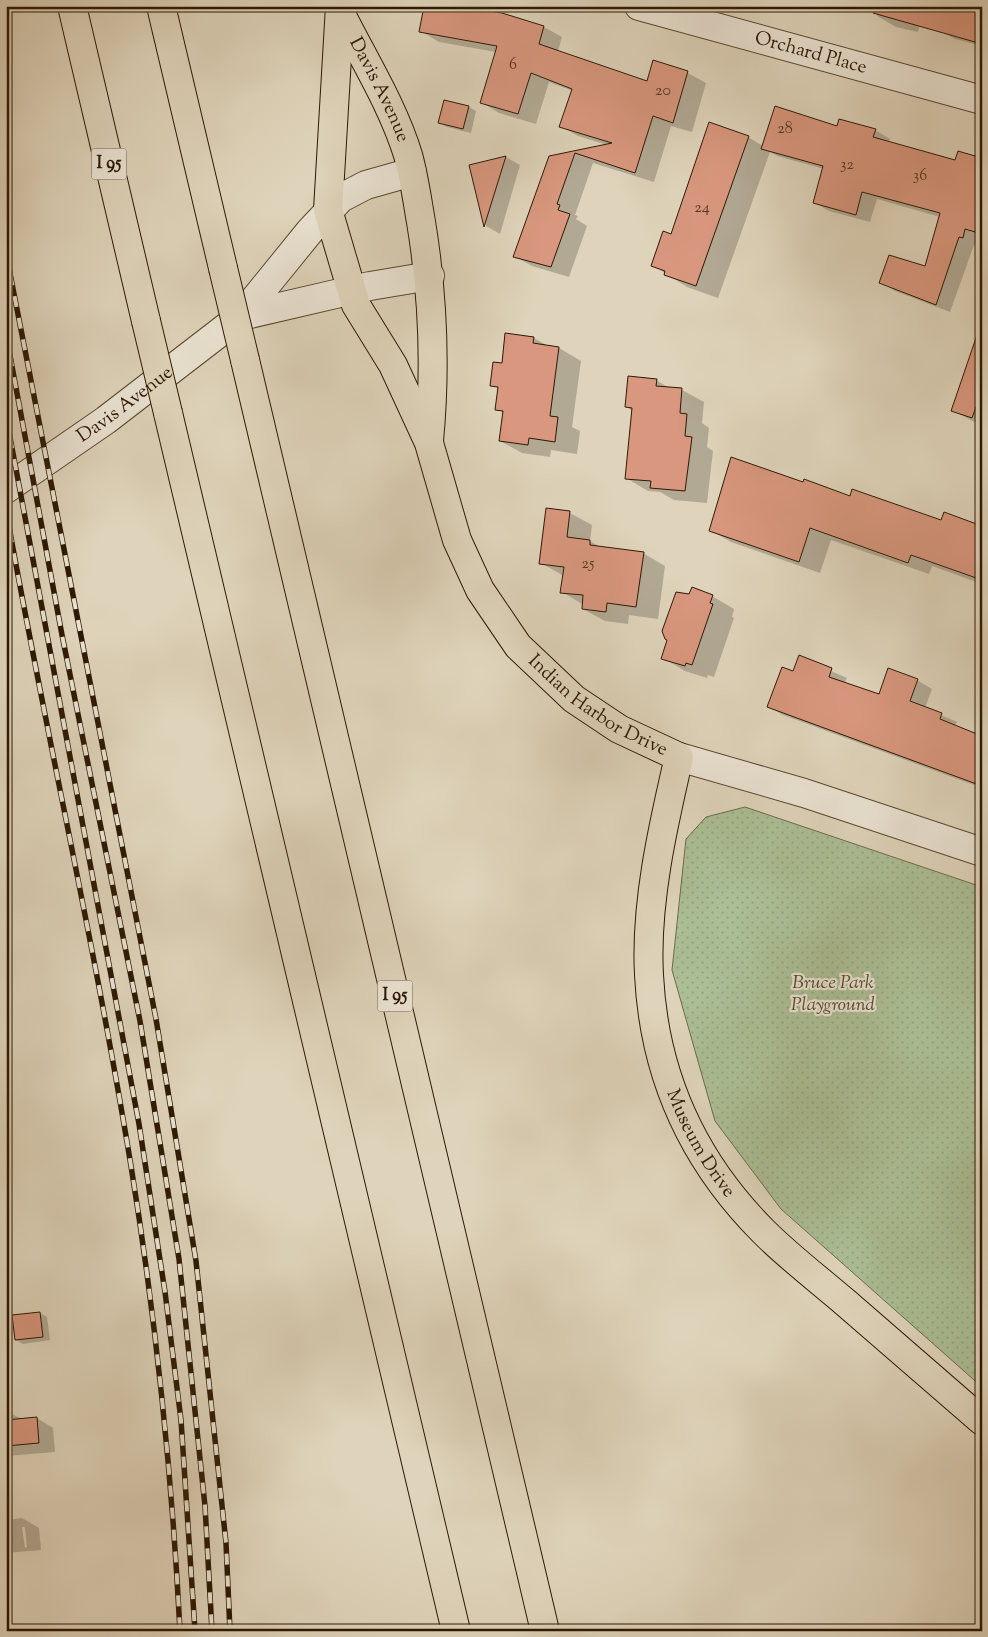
<svg xmlns="http://www.w3.org/2000/svg" width="988" height="1637" font-family="'Sorts Mill Goudy',serif">
<defs>
<pattern id="park-dots" width="8" height="8" patternUnits="userSpaceOnUse" patternTransform="scale(1.25)"><rect width="8" height="8" fill="#abbe95"/><path d="M2 2h.1M6 6h.1" fill="none" stroke="#93a37f" stroke-width="1.8" stroke-linecap="round"/></pattern>
</defs>
<rect width="100%" height="100%" fill="#dfd4bb"/>
<filter id="stains"><feTurbulence type="fractalNoise" baseFrequency=".004" numOctaves="4"/><feColorMatrix values="0 0 0 0 .2 0 0 0 0 .09 0 0 0 0 .02 0 0 0 .5 -.17"/></filter>
<radialGradient id="worn" r=".72"><stop offset=".6" stop-color="#630" stop-opacity="0"/><stop offset="1" stop-color="#630" stop-opacity=".3"/></radialGradient>
<!-- park -->
<path fill="url(#park-dots)" stroke="#6c6b4c" d="M745 807 982 887V1387L781 1209 715 1121 672 970 686 839 706 817Z"/>
<!-- shadow -->
<path fill="#0003" fill-rule="evenodd" d="M864 6H924L918 32 896 27 877 16 878 11Z
M982 6V46L955 39 940 31Z
M502 14 544 27 562 37 558 51 648 83 654 62 688 73 706 83 692 132 671 126 654 182 593 163 575 215 578 216 576 219 587 226 569 277 532 266 514 256 550 157 607 145 578 136 560 126 573 91 549 82 536 124 499 113 481 102 496 52 439 42 421 31Z
M469 107 476 111 471 133 447 127 440 123Z
M838 128 875 130 890 139 888 143 956 161 982 159V237L980 236 977 245H974L950 312 895 291 881 282 926 268 940 217 877 199 870 222 829 211 815 203 824 169 777 156 770 152 718 298 687 287 652 265 671 236 748 137 763 146Z
M506 157 520 165 500 234 486 226 471 166Z
M982 325V426L952 410Z
M534 338 548 346 559 348 581 361 572 427 580 431 577 454 551 450 550 457 522 453 500 441 504 413 497 409 499 389 492 385 503 365Z
M656 380 671 389 682 390 704 402 702 423 709 428 707 447 713 451 707 503 674 500 660 492 648 491 626 478 633 411 626 407Z
M804 484 941 522 982 527V584L932 566 929 574 831 540 820 573 731 542 710 530Z
M547 510 570 513 592 525 590 541 602 548 643 553 665 566 658 619 629 615 628 624 605 621 583 609 584 605 562 592 564 576 541 563Z
M712 596 734 609 732 617 734 618 714 677 708 675 707 678 685 671 663 658Z
M799 657 847 678 844 684 880 696 917 680 932 689 925 708 957 722 955 726 982 737V788L783 715 769 707 794 672Z
M6 763 8 764 13 791 6 790Z
M40 1313 47 1317 50 1340 23 1344 16 1340Z
M6 1411 24 1420 37 1418 53 1428 55 1452 6 1456Z
M22 1518 39 1528 41 1550 6 1553V1520ZM22 1527H25L27 1547 25 1548Z"/>
<!-- building -->
<path fill="#d8977e" stroke="#2d1803" d="M424 6H463L502 13 544 26 539 44 647 81 653 60 688 71 673 123 653 116 635 173 575 153 557 204 560 205 558 210 570 214 551 267 513 257 549 156 612 143 559 127 572 89 531 73 518 114 480 103 497 46 419 32Z
M874 6H982V44L873 13Z
M444 100 469 106 463 129 438 123Z
M775 106 837 126 839 119 876 129 873 137 955 160 958 151 982 158V234L965 229 963 238 959 237 936 305 879 283 889 255 925 266 940 213 862 192 856 215 813 203 823 166 761 149Z
M709 122 749 136 696 286 664 275 665 271 651 266 663 231 671 234Z
M506 156 484 227 469 165Z
M978 332 982 333V410L976 407 972 418 951 411Z
M505 333 534 337 533 343 559 347 550 416 558 417 555 442 529 438 528 445 499 441 503 411 495 410 498 387 490 386 493 362 502 363Z
M628 376 657 379 656 386 682 388 680 413 687 414 685 436 692 437 685 491 650 488 651 481 625 479 632 408 625 407Z
M731 457 803 482 804 479 850 496 852 489 941 520 944 512 982 526V580L911 555 908 563 810 528 799 562 709 531Z
M546 508 570 511 567 537 590 540V545L644 552 636 607 607 603 606 612 582 609 583 595 560 593 564 567 539 564Z
M692 587 713 595 710 603 713 604 692 665 686 663 685 666 661 659 667 640 665 639 662 631 676 592 689 594Z
M799 655 832 668 829 677 879 694 888 668 918 679 910 701 942 713 940 719 982 736V786L767 707 782 667 793 671Z
M40 1312 43 1337 15 1340 12 1315Z
M37 1417 39 1443 6 1446V1420Z"/>
<g fill="none" stroke-linecap="round" stroke-linejoin="round">
<defs>
<g id="minor">
<path id="s1" d="M639 6 982 100"/>
<path d="M241 316 370 286 430 276"/>
<path id="s2" d="M6 489 106 420 241 316 310 231 341 198 366 185 412 172"/>
<path d="M679 757 804 793 982 852"/>
</g>
<g id="major">
<path id="s3" d="M340 6 328 210 356 305 393 365 429 443 457 540 480 590 518 646 574 699 619 729 679 757C663 826 645 904 649 975 654 1076 693 1161 764 1232 789 1257 818 1279 846 1303 891 1342 936 1381 982 1421"/>
<path id="s4" d="M341 14C364 60 393 106 408 155 414 176 417 199 421 222 433 295 436 367 429 441"/>
</g>
<path id="highway" d="M72 6 146 321
M161 6 223 268
M245 360 545 1631
M168 413 456 1631"/>
</defs>
<!-- minor casing -->
<use href="#minor" stroke="#5a4731" stroke-width="30"/>
<!-- major casing -->
<use href="#major" stroke="#2d1803" stroke-width="30"/>
<!-- highway casing -->
<use href="#highway" stroke="#2d1803" stroke-width="30"/>
<!-- minor -->
<use href="#minor" stroke="#eae3d3" stroke-width="28"/>
<!-- major -->
<use href="#major" stroke="#dfd4bb" stroke-width="28"/>
<!-- highway -->
<use href="#highway" stroke="#dfd4bb" stroke-width="28"/>
<defs>
<path id="rail" d="M6 253 156 1019 196 1261 226 1543 230 1631
M6 334 62 635 140 1021 179 1259 205 1506 212 1631
M6 416 139 1124 165 1292 181 1420 195 1631
M6 510C45 729 95 946 131 1166 156 1320 172 1475 180 1631"/>
</defs>
<!-- rail casing -->
<use href="#rail" stroke="#2d1803" stroke-width="5.5"/>
<!-- rail -->
<use href="#rail" stroke="#eae3d3" stroke-width="4" stroke-dasharray="11" stroke-linecap="butt"/>
<defs>
<path id="highway-bridge" d="M223 268 245 360
M146 321 168 413"/>
</defs>
<!-- highway-bridge casing -->
<use href="#highway-bridge" stroke="#2d1803" stroke-width="30" stroke-linecap="butt"/>
<!-- highway-bridge -->
<use href="#highway-bridge" stroke="#dfd4bb" stroke-width="28"/>
</g>
<g text-anchor="middle" dominant-baseline="central" stroke-width="4.5" stroke-linejoin="round" paint-order="stroke">
<!-- number labels -->
<g font-size="16" fill="#583822">
<text x="513" y="65">6</text>
<text x="663" y="91">20</text>
<text x="785" y="129">28</text>
<text x="847" y="165">32</text>
<text x="920" y="176">36</text>
<text x="702" y="208">24</text>
<text x="588" y="564">25</text>
</g>
<!-- shield labels -->
<g fill="#eae3d3" stroke="#665541" stroke-width="1">
<rect x="91.5" y="148.5" width="35" height="31" rx="4"/>
<rect x="377.5" y="980.5" width="35" height="31" rx="4"/>
</g>
<g font-size="18" font-weight="bold" fill="#2d1803">
<text x="109" y="164">I 95</text>
<text x="395" y="996">I 95</text>
</g>
<!-- street labels -->
<g font-size="19" fill="#2d1803" stroke="#eae3d3">
<text stroke="none"><textPath href="#s1" startOffset="178">Orchard Place</textPath></text>
<text stroke="none"><textPath href="#s4" startOffset="85">Davis Avenue</textPath></text>
<text stroke="none"><textPath href="#s2" startOffset="146">Davis Avenue</textPath></text>
<text stroke="none"><textPath href="#s3" startOffset="784">Indian Harbor Drive</textPath></text>
<text stroke="none"><textPath href="#s3" startOffset="1280">Museum Drive</textPath></text>
</g>
<!-- park labels -->
<g font-size="19" font-style="italic" fill="#534a2f" stroke="#eae3d3">
<text x="833" y="983">Bruce Park<tspan x="833" dy="22">Playground</tspan></text>
</g>
</g>
<!-- margin -->
<rect width="988" height="1637" fill="none" stroke="#dfd4bb" stroke-width="25"/>
<rect x="8" y="8" width="973" height="1622" fill="none" stroke="#2d1803" stroke-width="2.5"/>
<rect x="12" y="12" width="963" height="1612" fill="none" stroke="#2d1803"/>
<rect width="100%" height="100%" filter="url(#stains)"/>
<rect width="100%" height="100%" fill="url(#worn)"/>
</svg>
